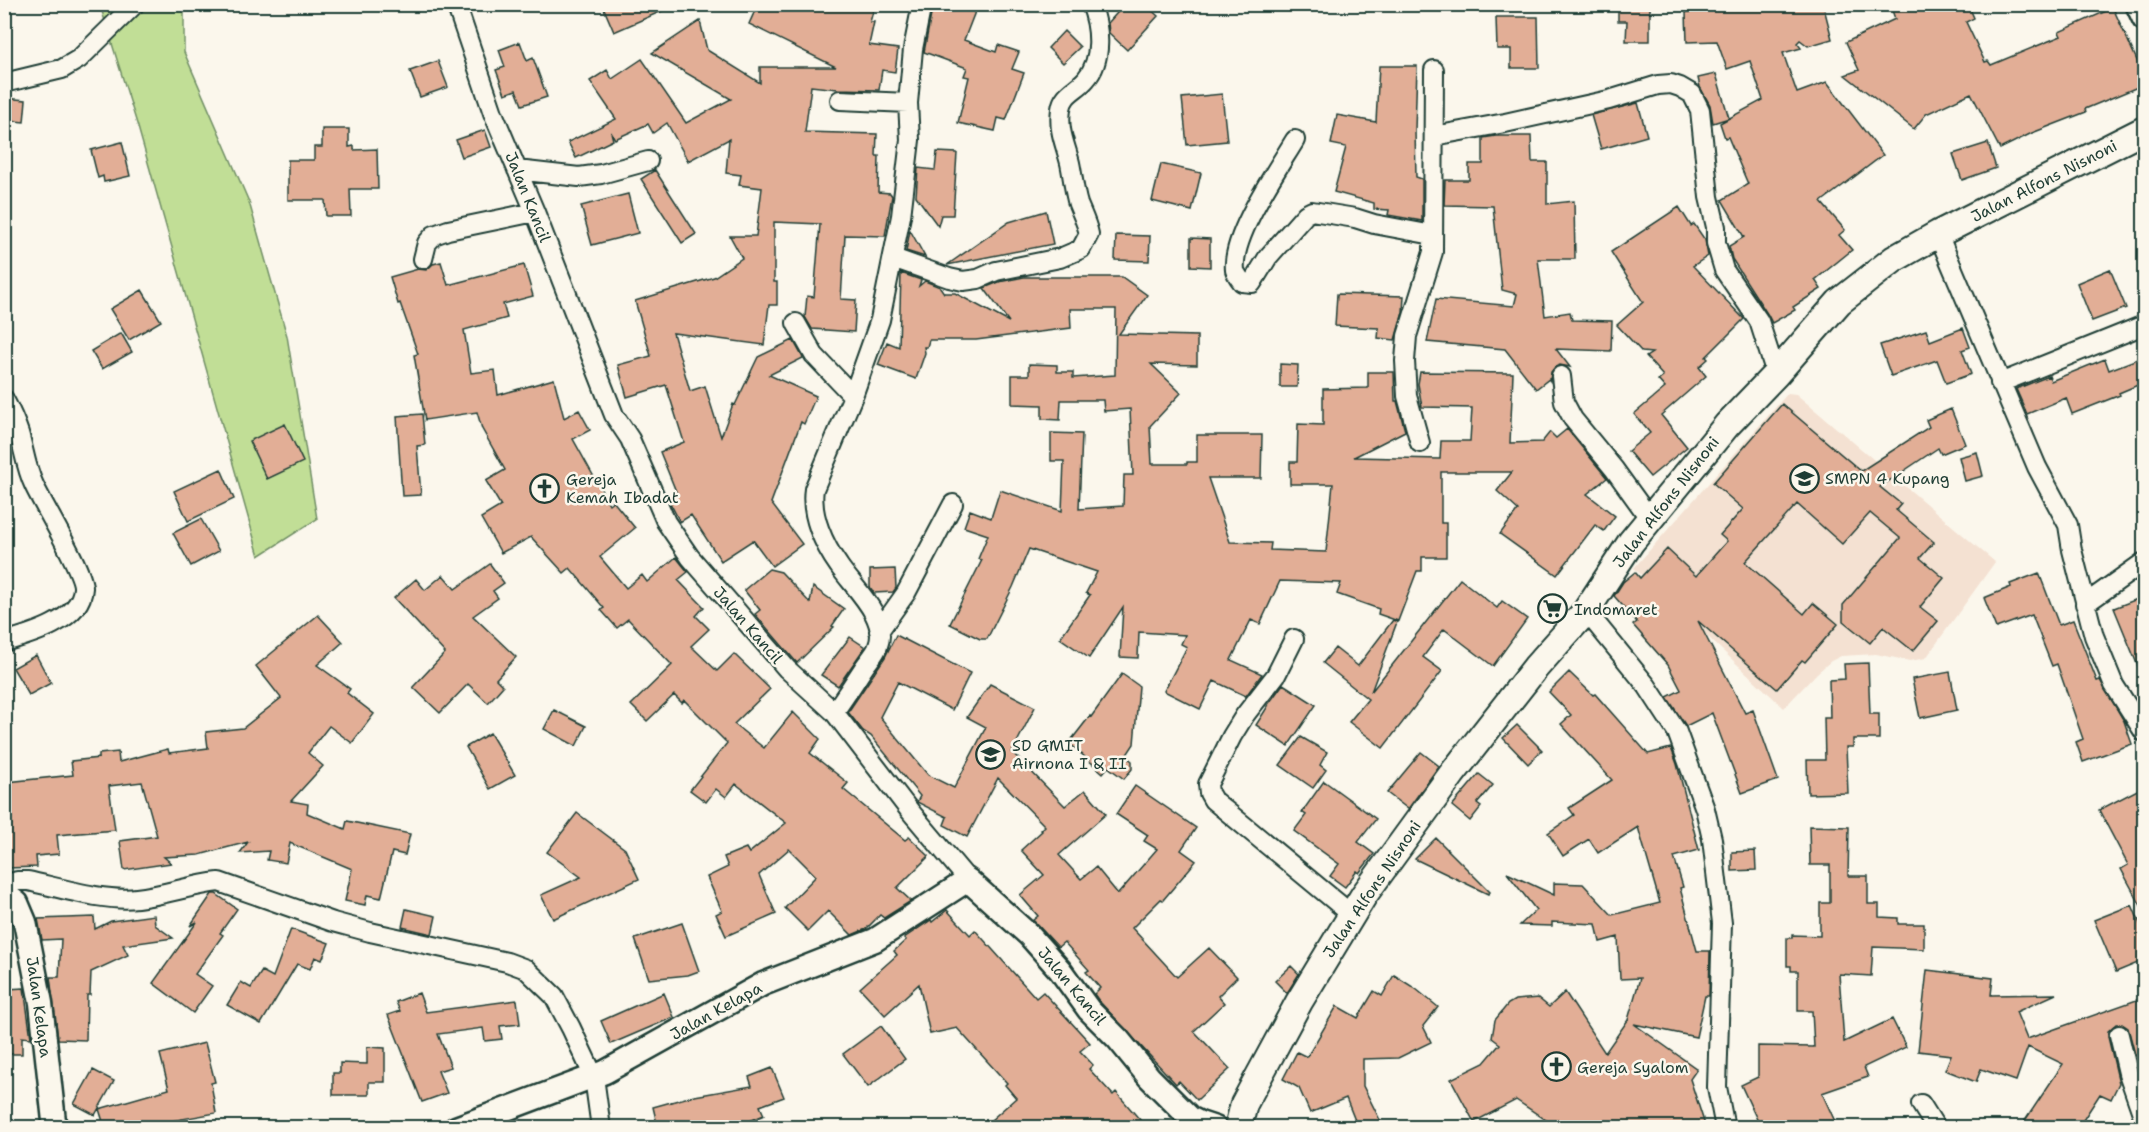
<svg xmlns="http://www.w3.org/2000/svg" width="2149" height="1132" font-family="'Shantell Sans',sans-serif">
<rect width="100%" height="100%" fill="#fbf7ec"/>
<filter id="ink" filterUnits="userSpaceOnUse"><feTurbulence type="fractalNoise" baseFrequency=".0167" numOctaves="2"/><feDisplacementMap in="SourceGraphic" scale="12" xChannelSelector="R" yChannelSelector="G"/><feConvolveMatrix kernelMatrix="1 2 1 2 8 2 1 2 1" color-interpolation-filters="sRGB"/></filter>
<g filter="url(#ink)">
<!-- built -->
<path fill="#f4e1d2" d="M1788 393 1796 394 1995 562 1926 658 1910 661 1876 654 1841 656 1831 661 1817 673 1784 708 1634 568Z"/>
<!-- green -->
<path fill="#c1de96" stroke="#708e65" stroke-width="1.5" d="M100 5H184V52L249 202 287 336 317 519 259 556 138 127Z"/>
<!-- building -->
<path fill="#e2ae96" stroke="#1f3d34" stroke-width="1.5" d="M602 4H678L614 32Z
M758 4H875L870 22H874L869 45 898 49 895 72 882 70 879 90 838 89 811 86 805 132 877 134 876 156H879L878 192 890 193 892 196 885 236 845 235 841 299 856 300 854 332 812 329 805 317 807 296 814 297 820 224 774 222V282H777V305H769L764 345 673 333 690 391 705 386 721 437 733 404 735 405 758 357 793 340 803 358 769 375 816 396 804 424 801 422 771 503 802 544 772 566 753 540 721 561 691 515 680 522 668 499 677 494 660 452 684 442 666 385 627 397 618 365 651 356 635 301 714 277 742 258 730 236H756L762 188 739 185 741 175 726 173 729 139 688 161 667 123 653 133 648 124 615 139 611 132 613 140 576 158 568 142 616 119 590 81 607 70 612 79 642 59 686 123 731 99 652 53 700 21 707 50 760 83V67H836L749 24Z
M933 4H978L964 40 996 52 998 45 1019 52 1012 69 1024 73 1006 120 998 118 995 131 958 123 969 77 964 76 967 68 924 52Z
M1125 4H1145L1158 16 1127 50 1109 33 1108 23Z
M1618 4H1650V41H1626L1627 21H1618Z
M1724 4H1823L1832 39 1808 46 1800 40 1797 43 1801 48 1783 53 1797 93 1827 82 1883 155 1821 202 1845 230 1839 235 1852 250 1815 280 1821 289 1793 307 1795 310 1772 323 1768 315 1732 259 1729 246 1744 237 1722 200 1748 184 1728 137 1725 138 1720 123 1763 100 1750 61 1727 69 1717 41 1687 42 1686 12 1721 10Z
M1890 4H1968L1974 18 1966 22 1985 62 1988 61 1991 65 2061 36 2059 32 2113 8 2145 78V84L2085 109 2086 112 2032 133 2000 149 1971 93 1926 114 1914 129 1845 75 1859 70 1846 42 1895 19Z
M1496 17H1538L1539 68H1511V49H1497Z
M1064 31 1080 47 1063 63 1048 48Z
M520 42 527 61 533 58 547 97 522 105 516 90 505 94 496 70 505 67 499 50Z
M438 61 448 87 420 97 410 71Z
M1379 66H1417L1415 130 1416 177 1422 179V221L1388 215 1389 210 1374 209V203L1334 192 1346 147 1331 144 1337 115 1376 122Z
M1716 74 1729 118 1713 123 1710 105 1700 87 1698 78Z
M1222 94 1227 141 1187 145 1182 98Z
M4 98 26 100 24 122 4 120Z
M1638 103 1647 136 1601 149 1591 115Z
M322 129H349V147L354 146V150L377 149 378 189H350L351 216H326L325 200H288V160H314V147H322Z
M485 130 491 147 462 157 456 140Z
M1496 136H1531L1532 162H1547V204L1574 201 1575 259H1538L1545 316 1570 312 1572 320 1612 321 1611 351 1556 349 1570 367 1560 365 1555 367 1551 372 1550 381 1549 379 1536 389 1505 349 1427 342 1436 299 1514 306 1517 294 1502 290 1493 206 1444 205 1445 180H1469V164H1483V138Z
M122 142 130 176 104 182 103 176 98 178 91 150Z
M1988 143 1996 168 1962 180 1953 154Z
M937 152 957 153 953 215H941L938 226 916 196 918 168 935 170Z
M1161 164 1201 173 1192 211 1152 201Z
M655 170 696 234 682 243 641 179Z
M628 194 638 233 592 245 581 206Z
M1679 207 1691 226 1694 224 1705 240 1708 256 1693 266 1744 319 1706 357 1708 359 1699 367 1706 376 1661 415 1687 447 1650 477 1628 451 1650 433 1634 414 1665 388 1658 380 1663 376 1646 357 1652 353 1642 352 1617 325 1643 302 1611 252Z
M1046 211 1053 244 947 265 1009 222Z
M910 230 925 257 906 251Z
M1116 235 1150 236 1149 261 1115 260Z
M1191 238 1210 239V267L1191 266Z
M441 262 448 285 524 265 533 296 503 304 507 318 464 330 471 373 495 370 498 395 554 379 564 418 579 410 590 430 573 439 609 504 613 501 635 528 600 557 626 588 642 575 647 582 676 557 688 572 678 580 704 607 696 616 709 629 691 646 717 671 734 654 770 689 734 724 764 748 793 712 820 739 810 753 848 783 843 789 905 840 909 837 929 856 897 888 911 901 884 918 880 915 866 929 852 935 828 911 808 931 785 908 816 876 789 849 759 875 776 914 726 936 716 914 722 911 707 877 728 867 724 857 746 848 749 853 786 823 736 784 726 797 716 789 706 802 690 790 727 743 684 700 682 703 674 695 647 721 631 705 672 665 628 619 617 628 601 610 604 608 570 568 564 573 531 537 501 553 481 518 501 506 486 481 505 470 482 429 477 412 425 420 414 355 418 354 400 303 398 304 390 277 418 269 426 270 433 264Z
M2110 269 2126 308 2092 321 2077 283Z
M901 273 921 280 919 286 925 281 940 287 944 293H955L1009 322 984 288 999 282 1024 277H1122L1147 295 1119 334 1197 336V365L1151 364 1181 393 1150 426 1152 464H1187V462H1197V435H1262L1261 478H1208L1230 542 1271 543 1270 550 1326 552 1333 484H1290V462H1297L1298 424 1323 425V389L1368 388V372H1394L1395 401H1397L1405 431 1354 457 1440 459 1441 441H1470L1472 408 1422 407 1418 384 1420 372 1513 373 1510 443 1542 442 1550 432 1556 438 1567 429 1607 478 1587 494 1615 516 1604 531 1595 525 1557 575 1500 534 1518 510 1497 491 1512 472H1441V523H1446V557H1422V571H1417L1398 621 1378 614 1379 609 1337 594 1341 583 1280 581 1260 624 1251 620 1231 660 1262 674 1246 696 1214 681 1200 709 1164 691 1187 647 1181 644 1185 635 1139 632 1138 658 1120 657 1123 607 1089 658 1060 638 1090 595 1086 593 1097 572 1029 549 1013 587 987 639H980L950 624 982 560 978 559 988 535 964 527 970 510 991 518 1000 490 1062 511 1064 461H1051V433L1082 434 1079 509 1123 506 1124 475H1133L1130 409 1104 411 1103 400H1061L1060 420 1042 419V405L1012 404V375H1029V364L1057 365V372H1073V378L1115 375 1116 309H1070L1071 328 976 340H929L927 347H924L925 353 916 379 878 365 887 342 899 347Z
M142 290 161 321 129 340 110 309Z
M1337 294 1404 296 1403 312 1395 340 1378 338 1379 328 1335 326Z
M1963 328 1970 347 1962 350 1971 374 1946 383 1937 360 1891 376 1880 345 1926 330 1930 341Z
M121 333 132 352 102 369 91 351Z
M2145 356V382L2119 393 2120 395 2072 414 2066 398 2027 414 2016 389 2049 376 2051 381 2105 359 2109 370Z
M1280 364 1298 365 1297 387H1280Z
M1782 404 1861 471 1929 427 1926 420 1951 409 1965 444 1941 454 1938 448 1880 487 1901 504 1896 510 1934 542 1920 558 1944 578 1920 607 1938 621 1913 651 1883 627 1870 643 1843 621V605L1900 538 1870 513 1842 544 1797 504 1745 562 1804 614 1813 603 1838 624 1805 662 1802 660 1777 689 1698 621 1745 713 1753 710 1778 780 1742 793 1712 713 1686 726 1667 697 1681 690 1668 665 1633 625 1637 622 1614 596 1623 582 1635 572 1640 578 1667 549 1696 576 1727 541 1720 535 1743 509 1713 483Z
M422 414 425 445 417 446 421 495 402 496 397 416Z
M285 424 303 462 267 479 249 441Z
M1977 452 1983 476 1965 481 1959 457Z
M221 469 234 499 188 521 174 491Z
M201 519 219 551 191 566 173 533Z
M490 564 504 583 493 591 498 598 473 616 516 657 496 679 503 686 488 703 468 684 440 713 413 687 445 653 394 598 416 579 425 590 443 575 455 589Z
M769 569 781 572 810 603 813 587 844 609 832 626 834 627 797 663 760 620 755 614 760 610 744 590Z
M895 569 896 588 893 592 874 593 870 587V570Z
M2039 573 2059 625 2073 620 2097 681 2100 680 2124 721 2132 744 2083 762 2076 742 2083 739 2057 664 2052 666 2032 615 1996 628 1984 598 2011 587 2010 584Z
M1460 579 1497 608 1502 601 1527 619 1493 666 1444 629 1423 657 1442 671 1383 748 1349 722 1368 699 1323 663 1335 648 1358 666 1393 620 1397 622 1371 692Z
M2145 596V681H2144L2114 608Z
M318 615 343 642 317 665 350 689 347 693 374 714 352 743 329 726 308 753 323 766 291 801 308 804 307 813 345 829 347 821 410 834 405 855 392 852 381 898 367 895 365 905 345 901 352 869 290 843 286 863 267 860 269 851 240 853 248 842 199 855 164 857 171 863 124 870 120 841 157 836 142 782 109 786 115 830 57 835 59 854 36 856 37 867 7 868 4 829V786H7V782L73 775 71 761 99 758V754L118 752 119 762 168 749 169 753 208 748 206 732 243 728 281 698 256 666Z
M896 635 970 673 952 710 898 682 880 717 928 775 954 788 986 727 967 717 990 684 1035 707 1012 752 1065 806 1085 790 1106 814 1059 855 1081 879 1096 867 1118 894 1157 849 1144 841 1148 835 1116 814 1135 786 1196 828 1181 850 1196 861 1163 900 1161 899 1132 928 1177 977 1209 948 1237 977 1218 996 1224 1003 1194 1031 1230 1069 1197 1100 1179 1081 1176 1084 1099 1001 1094 994 1100 988 1086 972 1089 970 1064 942 1058 947 1033 920 1038 916 1020 895 1044 875 1021 850 1042 831 1041 830 1045 826 998 778 967 837 944 825 947 817 917 802 920 796 871 736 863 731 848 712 885 657Z
M850 637 865 647 838 686 821 675Z
M36 655 51 683 29 695 13 668Z
M1868 663 1870 714H1879V739H1853V747H1846L1848 793 1808 794 1807 760H1825L1824 718H1830L1829 680 1845 679 1844 664Z
M1569 672 1593 695 1595 694 1648 754 1671 748 1677 764 1699 850 1674 857 1683 887 1680 888 1697 951H1710L1709 996H1705L1696 1037 1634 1024 1697 1069 1690 1079 1706 1128H1558L1516 1100 1474 1122 1451 1079 1484 1063 1500 1044 1492 1038 1495 1020 1508 1004 1515 1000 1538 998 1549 1007 1565 992 1605 1053 1628 1020 1640 978 1620 979 1618 937 1600 942 1596 924 1552 922V926L1520 925 1536 910 1507 873 1554 895V883L1583 884 1612 915 1660 903 1638 827 1598 853 1589 839 1563 856 1548 833 1574 815 1569 808 1612 780 1561 724 1571 715 1549 692Z
M1950 672 1957 710 1920 718 1912 679Z
M1122 674 1139 686 1134 744 1126 756 1132 761V769L1124 779 1108 767 1103 773 1069 743 1090 716 1091 717Z
M1283 684 1316 705 1288 746 1256 725 1268 706H1267Z
M554 710 586 726 576 746 544 729Z
M1517 725 1542 750 1528 764 1503 738Z
M490 733 515 775 490 789 466 747Z
M1301 737 1327 752 1320 765 1326 770 1313 788 1280 765Z
M1421 752 1439 766 1408 809 1387 793Z
M1479 774 1493 785 1477 804 1481 807 1470 821 1452 806Z
M1324 781 1376 819 1358 842 1374 854 1359 873 1357 871 1345 887 1330 876 1339 864 1294 831 1306 815 1302 812Z
M2145 786V913L2121 869 2128 865 2099 810Z
M577 813 625 849 639 879 553 919 541 895 581 877 547 852Z
M1809 826 1849 827 1848 876H1868V904H1879V917L1898 918V924H1924V949L1873 947 1871 976 1839 974 1844 1042 1892 1019 1906 1047 1864 1067 1868 1077 1822 1093 1838 1128H1761L1741 1085 1758 1077V1046L1814 1047 1812 1011H1798V971H1791V966H1787V938H1792V935L1820 936V903H1830V865H1810Z
M1436 838 1490 892 1488 894 1415 859Z
M1755 851 1756 870 1732 871V852Z
M212 894H216L237 909 220 933 223 935 195 974 212 986 193 1013 153 983 197 922 190 926Z
M2132 905 2145 935V960L2116 972 2094 920Z
M406 909 436 916 432 934 402 927Z
M947 910 970 935 975 930 1036 998 1043 992 1068 1019 1090 1043 1080 1051 1093 1065 1089 1069 1113 1095 1116 1092 1147 1128H982L1016 1098 1005 1085 1007 1083 957 1028 930 1034 919 984 885 1015 860 988 897 955 894 951 906 940 904 938 931 920 932 922Z
M154 915 155 925 173 938 123 945 128 955 91 972 90 995H87L86 1040 58 1039 50 977H59L61 939 42 940 38 919 94 917 95 929 111 921Z
M682 923 699 971 688 975 649 979 635 939Z
M291 929 329 943 322 960 315 957 310 969 297 964 261 1024 227 1005 241 982 251 988 262 971 273 977Z
M1291 966 1299 974 1287 993 1275 981Z
M1927 970 1993 978 1991 995 2056 994 2016 1012 2027 1039 2145 997V1076L2135 1054 2128 1028 2122 1024H2116L2108 1031V1037L2119 1083 2111 1099 2100 1094 2078 1128H2020L2063 1064 2028 1047 2016 1081 1981 1069 1976 1082 1945 1070 1951 1055 1918 1051Z
M1394 975 1416 989 1438 1007 1423 1026 1431 1042 1398 1058 1363 1059V1086L1384 1128H1358L1346 1098 1310 1113 1299 1088 1283 1079 1297 1052 1307 1057 1337 1006 1358 1018 1374 991 1382 996Z
M24 988 31 1038 22 1037V1054H4V1004H7V989Z
M419 993 426 1012 517 1000 520 1024 500 1026 502 1039 485 1041 483 1028 438 1034 451 1067 438 1071 447 1093 422 1102 388 1015 400 1011 396 1002Z
M664 993 674 1017 611 1044 601 1021Z
M881 1026 905 1059 868 1087 843 1054Z
M205 1043 215 1082 211 1083 216 1113 154 1124 155 1128H105L99 1109 169 1089 160 1054Z
M367 1047 385 1048V1082H369V1095H333V1073H340V1063L367 1064Z
M772 1068 784 1097 760 1106 764 1115 733 1128H658L653 1107 689 1097 752 1086 749 1077Z
M93 1070 114 1081 95 1115 74 1104Z"/>
<g fill="none" stroke-linecap="round" stroke-linejoin="round">
<defs>
<path id="minor" d="M456 4 493 113 535 212 614 415 630 439 666 522 690 557 787 669 834 712 910 811 968 880
M4 83 62 69 79 59 135 4
M840 100 908 103
M1434 136 1505 123 1609 100 1658 85 1671 84 1680 87 1692 94 1700 110 1709 197 1716 227V243L1724 270 1759 321 1776 374
M1295 140C1277 170 1231 236 1235 270 1236 274 1239 278 1242 282L1252 283 1268 257 1306 214 1312 211 1355 218 1374 224 1433 235
M517 170 579 177 601 174 648 161
M1938 234 2037 467 2068 525 2072 550 2094 636 2114 685 2144 732
M893 258 949 278 963 281 978 279 996 271 1060 258 1081 249 1089 234C1087 224 1082 214 1078 204 1074 191 1073 177 1070 163 1065 143 1058 131 1061 109 1063 93 1077 90 1086 79 1103 60 1100 27 1091 4
M423 259 427 243 434 235 448 230 535 212
M796 323 814 355 853 396
M1561 376 1564 402 1573 419 1614 469 1650 519
M2000 383 2144 325
M4 399C10 410 15 421 19 433 24 450 26 468 34 485 43 505 84 572 83 588 81 621 29 635 4 642
M1420 443 1407 396 1405 361 1407 336 1433 252 1434 70
M2085 604 2144 562
M1586 611 1647 686 1677 732 1705 809 1712 839 1722 923 1717 1087 1725 1128
M879 631 906 593 953 504
M1294 639 1276 675 1245 715 1232 736 1208 784 1209 793 1213 800 1351 914
M834 712C845 697 855 681 865 666 869 660 876 653 878 646 889 618 853 587 839 566 824 545 810 515 814 489L853 396 880 320 901 216 910 140 908 103 913 49 922 4
M4 885 17 881H28C60 888 106 902 137 898 165 895 191 885 219 882L333 922 370 932 507 962 526 969 554 996 571 1028 594 1077 601 1128
M2119 1035 2128 1073 2144 1119
M1921 1104 1936 1128"/>
<path id="tertiary" d="M2137 4 2144 19
M4 893 17 903 25 922 41 1003 54 1121 57 1128
M456 1128 605 1072 763 984 875 940 968 880 1029 935 1060 970 1089 1010 1118 1039 1149 1077 1190 1118 1200 1123 1215 1128"/>
<path id="secondary" d="M1238 1128 1244 1104 1259 1076 1299 1002 1364 895 1452 774 1536 667 1586 611 1631 542 1727 425 1776 374 1839 302 1894 259 1938 234 2144 130"/>
</defs>
<!-- minor casing -->
<use href="#minor" stroke="#1f3d34" stroke-width="22"/>
<!-- tertiary casing -->
<use href="#tertiary" stroke="#1f3d34" stroke-width="27"/>
<!-- secondary casing -->
<use href="#secondary" stroke="#1f3d34" stroke-width="30"/>
<!-- minor -->
<use href="#minor" stroke="#fbf7ec" stroke-width="18"/>
<!-- tertiary -->
<use href="#tertiary" stroke="#fbf7ec" stroke-width="22"/>
<!-- secondary -->
<use href="#secondary" stroke="#fbf7ec" stroke-width="26"/>
</g>
</g>
<!-- icons -->
<defs>
<symbol id="school-ring" viewBox="-11 -11 22 22"><circle r="9.5" fill="#fbf7ec" stroke="#1f3d34" stroke-width="1.5"/><path d="M0-5L7-2L0 1L-7-2ZM-4 1L0 2.5L4 1V4Q0 6-4 4Z" fill="#1f3d34"/></symbol>
<symbol id="church-ring" viewBox="-11 -11 22 22"><circle r="9.5" fill="#fbf7ec" stroke="#1f3d34" stroke-width="1.5"/><path d="M-1.2-6h2.4v3.5h3.3v2.4h-3.3V6h-2.4V-.1h-3.3v-2.4h3.3Z" fill="#1f3d34"/></symbol>
<symbol id="supermarket-ring" viewBox="-11 -11 22 22"><circle r="9.5" fill="#fbf7ec" stroke="#1f3d34" stroke-width="1.5"/><path d="M-6-5.5h2.5l.6 2H6L4.5 2H-2.5L-4.4-4H-6ZM-1.5 3.2a1.3 1.3 0 1 0 .1 0ZM3 3.2a1.3 1.3 0 1 0 .1 0Z" fill="#1f3d34"/></symbol>
</defs>
<g fill-rule="evenodd">
<use href="#school-ring" x="1788" y="462" width="33" height="33"/>
<use href="#church-ring" x="528" y="472" width="33" height="33"/>
<use href="#supermarket-ring" x="1536" y="592" width="33" height="33"/>
<use href="#school-ring" x="974" y="738" width="33" height="33"/>
<use href="#church-ring" x="1540" y="1050" width="33" height="33"/>
</g>
<g text-anchor="middle" dominant-baseline="central" stroke-width="5" stroke-linejoin="round" paint-order="stroke">
<!-- street labels -->
<g font-size="16" fill="#1f3d34" stroke="#fbf7ec">
<text transform="translate(2044 181) rotate(-27)">Jalan Alfons Nisnoni</text>
<text transform="translate(528 197) rotate(68)">Jalan Kancil</text>
<text transform="translate(1666 502) rotate(-52)">Jalan Alfons Nisnoni</text>
<text transform="translate(748 625) rotate(49)">Jalan Kancil</text>
<text transform="translate(1372 889) rotate(-56)">Jalan Alfons Nisnoni</text>
<text transform="translate(1072 986) rotate(50)">Jalan Kancil</text>
<text transform="translate(39 1007) rotate(82)">Jalan Kelapa</text>
<text transform="translate(716 1011) rotate(-29)">Jalan Kelapa</text>
</g>
<!-- poi labels -->
<g font-size="16" fill="#1f3d34" stroke="#fbf7ec" text-anchor="start">
<text x="1825" y="478">SMPN 4 Kupang</text>
<text x="566" y="479">Gereja<tspan x="566" dy="18">Kemah Ibadat</tspan></text>
<text x="1574" y="609">Indomaret</text>
<text x="1012" y="745">SD GMIT<tspan x="1012" dy="18">Airnona I &amp; II</tspan></text>
<text x="1577" y="1067">Gereja Syalom</text>
</g>
</g>
<!-- margin -->
<rect width="2149" height="1132" fill="none" stroke="#fbf7ec" stroke-width="24"/>
<rect x="12" y="12" width="2125" height="1108" fill="none" stroke="#1f3d34" stroke-width="2" filter="url(#ink)"/>
</svg>
